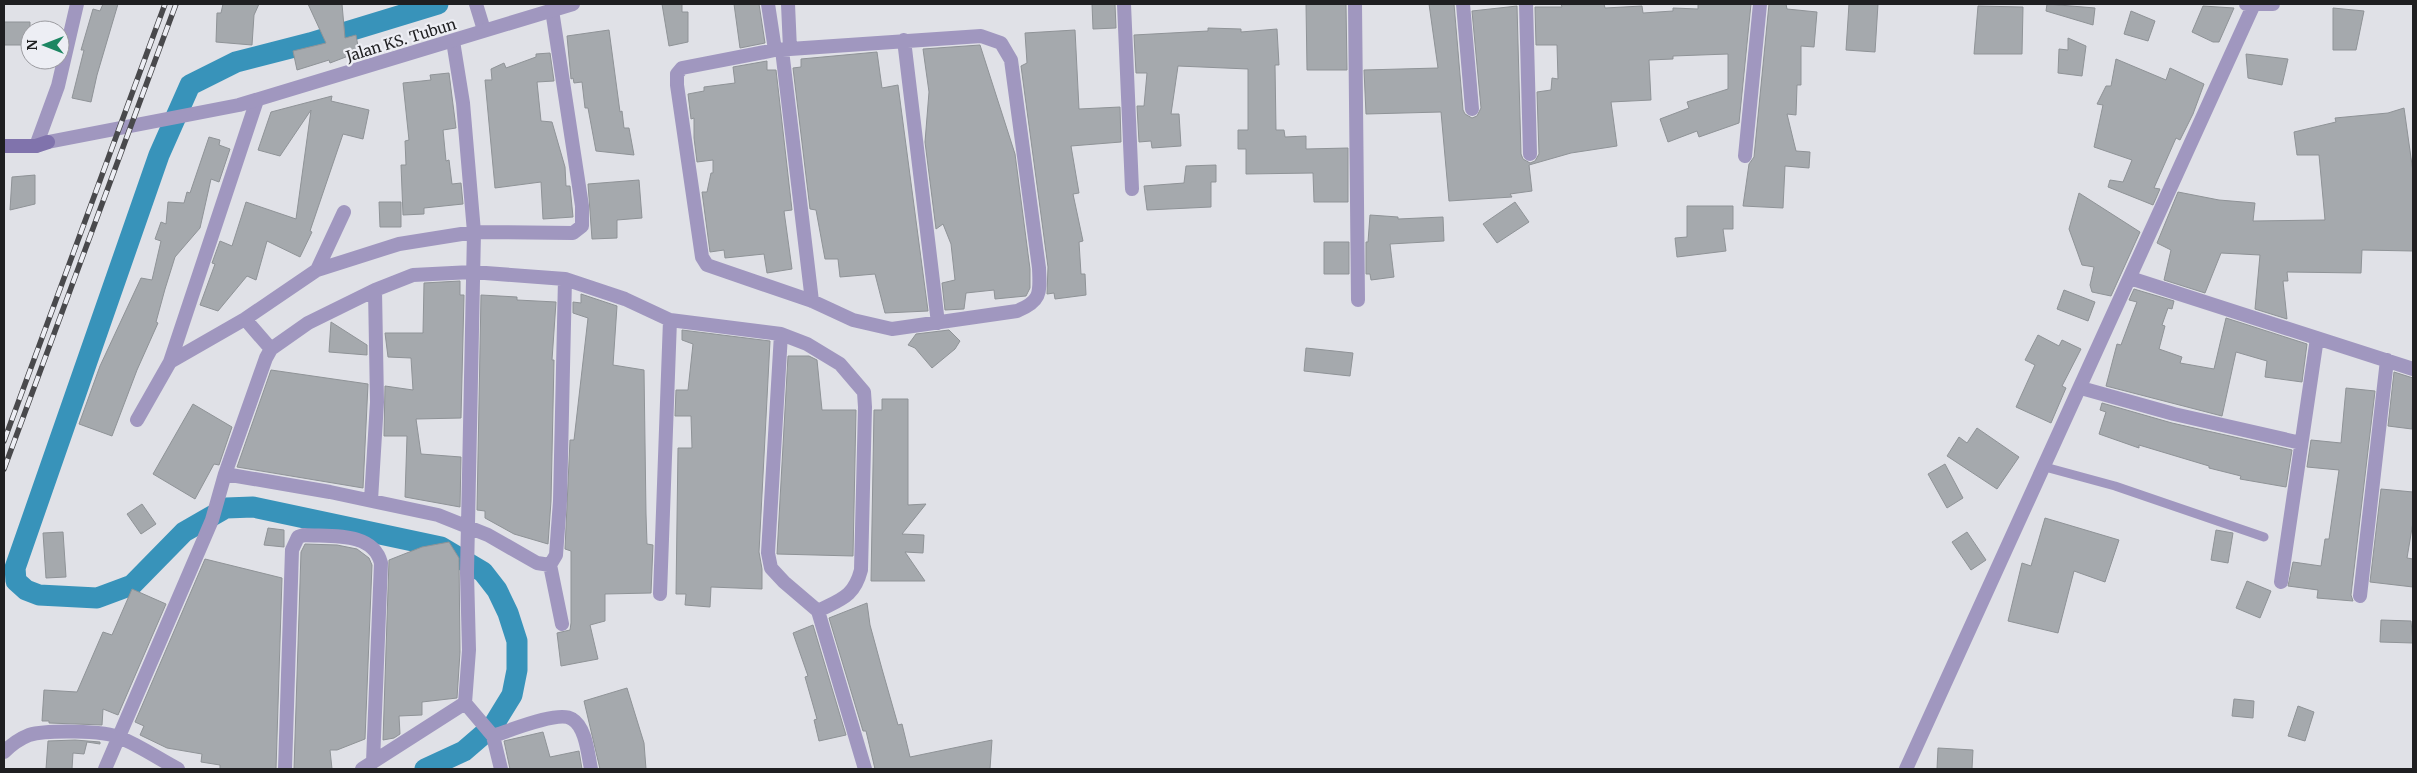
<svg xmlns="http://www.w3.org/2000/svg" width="2417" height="773" font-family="Merriweather,serif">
<rect width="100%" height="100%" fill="#e0e1e7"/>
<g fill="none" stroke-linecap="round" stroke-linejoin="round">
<!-- canal -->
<path stroke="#3893ba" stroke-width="21" d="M425 769 464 751 493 726 512 695 517 670V641L508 613 497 590 483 572 441 547 253 507 226 508 184 532 132 585 97 598 39 595 26 590 16 581 15 568 159 155 190 85 236 62 310 43 438 4"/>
</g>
<!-- building -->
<path fill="#a5a9ad" stroke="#8f9397" d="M103 4H118L97 75 91 102 72 98 84 50H81L93 9 100 11Z
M223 4H259L254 15 252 45 216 42 217 13H221Z
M308 4H342L345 38 356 35 359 52 330 63 329 60 297 70 293 51 326 43Z
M662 4H682V12H688V42L669 46Z
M734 4H759L765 43 740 48Z
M1092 4H1115L1116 28 1093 29Z
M1306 4H1346L1347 70H1307Z
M1429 4H1454L1463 110 1465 114 1472 118 1477 116 1481 108 1472 11 1517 6 1521 154 1523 159 1530 163 1535 161 1539 154 1537 92 1551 90 1552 78 1558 79 1557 45H1536L1535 7H1562L1561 4H1604L1605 8 1642 6 1643 13 1673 11V8L1698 9V4H1751L1739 123 1699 137 1697 131 1668 142 1660 119 1689 108 1687 102 1728 89V54L1673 56V59L1649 60 1651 100 1611 102 1617 146 1571 153 1529 165 1532 191 1510 194 1512 197 1449 201 1441 112 1366 114 1364 70 1438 68Z
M1769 4H1786L1787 9 1817 12 1814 47 1801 46V85H1797L1796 115 1787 114 1796 151 1810 152 1809 168 1785 166 1783 208 1743 206 1749 164 1754 157Z
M1849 4H1878L1875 52 1846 50Z
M2047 4 2095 8 2093 25 2046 11Z
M1978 6 2023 7 2022 54H1974Z
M2203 6 2234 8 2219 42H2213L2192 32Z
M2333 8 2364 11 2356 50H2333Z
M2131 11 2155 21 2148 41 2124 34Z
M4 22H30V45H4Z
M1208 28 1241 29V32L1277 29 1279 65H1275L1276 130H1284L1285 137 1306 136V149L1348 148V202H1314L1313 173 1246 174V149H1238V130H1248V69L1178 66 1171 114H1179L1181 146 1152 148 1151 141 1139 142 1137 106H1144L1147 73H1136L1134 35 1208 31Z
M609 30 620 112 622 111 624 128H629L634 155 596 151 588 108H585L582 82 574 83 573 78 571 79 567 36Z
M1075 30 1079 109 1120 107 1121 142 1071 146 1079 193 1073 194 1083 241 1079 242 1081 274H1085L1086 295 1055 299 1054 293 1047 294 1048 267 1021 66 1027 63 1025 33Z
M2068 38 2086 46 2082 76 2058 73 2059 49 2068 50Z
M980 45 1015 154 1030 269V288L1026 296 995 299 994 290 966 293 964 309 945 310 942 283 955 280 951 244 943 224 936 229 925 142 929 92 923 49Z
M877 52 882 88 898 85 928 311 885 313 875 274 840 277 838 259H825L816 210 810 209 793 68 801 67V59Z
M550 53 554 81 537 82 541 121 552 122 565 167 566 186H570L573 217 543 219 541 182 495 188 485 80H492L491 69 504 63 506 68 536 57V54Z
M2246 54 2288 59 2282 85 2248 78Z
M2116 59 2166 80 2170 68 2204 84 2193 114 2180 140 2176 138 2154 188 2160 189 2153 205 2108 187 2110 180 2123 182 2132 160 2094 147 2103 105 2097 104 2106 86H2111Z
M767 61V70H776L792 210 784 211 792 269 767 273 764 254 725 258 724 250 710 252 702 192H707L711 173H713V160L697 162 694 138V118L691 119 688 94 704 91V87L735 83 733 67Z
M449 73 456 128 443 130 446 161 449 160 452 184 461 183 463 204 424 208V214L403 215 401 165H406L405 141 409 140 403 83 431 80 430 75Z
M332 96 331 101 369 110 363 139 343 134 310 231 312 232 300 257 267 241 256 280 247 276 218 311 200 305 215 264 212 263 220 241 232 246 246 202 296 219 311 110 280 156 258 150 271 112Z
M2404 108 2413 172V251L2362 250 2361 273 2287 272 2288 281H2283L2287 319 2255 309 2260 255 2221 253 2205 293 2164 280 2171 250 2157 243 2178 192 2219 200 2255 203 2253 221 2325 220 2319 155H2297L2294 132 2336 122 2335 118 2388 113Z
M209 137 220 140 219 145 230 149 219 182 211 179 200 228 175 257 165 289 156 322 158 323 137 370 112 436 79 424 100 366 141 278 152 280 161 241 155 239 161 222 166 224 168 202 184 203 187 192 190 193Z
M1216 165V182H1211V207L1147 210 1144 186 1184 183 1186 166Z
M35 175V204L10 210 12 177Z
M639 180 642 218 617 220V238L592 239 588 184Z
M2079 193 2140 232 2111 296 2092 292 2090 285 2094 267 2082 265 2069 229Z
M379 202H401V227H380Z
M1515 202 1529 222 1497 243 1483 224Z
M1687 206H1733V229H1723L1726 251 1677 257 1675 238 1687 237Z
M1370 215 1398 217V219L1443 217 1444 241 1390 244 1394 277 1371 280 1370 274H1366V242H1368Z
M1324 242H1349V274H1324Z
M460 281V295H464L461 418 416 419 421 454 461 457 460 507 405 497 407 436H384L385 386 413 390 411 358 388 357 385 333H423L424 283Z
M2134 289 2174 301 2172 309 2168 308 2162 325 2165 326 2159 349 2182 357 2180 363 2214 369 2226 318 2307 344 2302 382 2265 377 2267 361 2236 352 2222 416 2106 386 2117 344 2121 345 2137 302 2129 300Z
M2064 290 2095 302 2088 321 2057 309Z
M581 294 617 306 613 365 644 370 646 514 647 544 653 545 651 593 605 594V621L590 625 598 659 561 666 557 633 570 630 571 623V551L565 549 570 440H574L588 318 573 313V302L581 303Z
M481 295 517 297V300L556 302 552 360H554L551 501 548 544 514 534 485 518V511L477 510Z
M331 322 367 345V355L329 352Z
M682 330 770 341 759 552 762 569V589L711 587 710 607 685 605 686 594H676L678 448H692L691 416H675L676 390H688L693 344 682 340Z
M949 330 960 341 955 349 932 368 915 348 908 345 916 334Z
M2038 335 2059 346 2062 340 2081 349 2062 386 2066 388 2051 423 2016 407 2035 365 2025 360Z
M1306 348 1353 353 1350 376 1304 371Z
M788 356H809L817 360 822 410H856L853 556 777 554Z
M271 370 368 384 363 488 237 467Z
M2394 372 2413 378 2412 429 2388 426Z
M2346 388 2375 391 2351 595 2353 601 2317 598 2318 590 2288 586 2293 562 2321 566 2325 539H2329L2339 470 2307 467 2311 440 2341 443Z
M882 399H908V505L926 504 902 534 924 535 923 553 905 552 925 581H871L874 410H882Z
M2102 403 2172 423 2292 450 2286 487 2240 479 2241 476 2209 468V466L2139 445V448L2099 434 2106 412 2100 410Z
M193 404 232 427 219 465 214 464 195 499 153 474Z
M1977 428 2019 457 1997 489 1947 456 1959 437 1967 443Z
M1945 464 1963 498 1947 508 1928 474Z
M2381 489 2413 492V522L2407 558 2413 559V587L2370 582Z
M142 504 156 524 141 534 127 514Z
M2045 518 2119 540 2105 582 2074 571 2058 633 2008 621 2022 563 2031 566Z
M268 528 284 530V547L264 545Z
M2216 530 2233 533 2228 563 2211 560Z
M63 532 66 577 46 578 43 533Z
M1967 532 1986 560 1971 570 1952 542Z
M449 542 459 558 460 652 457 698 422 702V715L399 716 400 734 394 738 383 740 389 560 422 547Z
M305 544 337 545 357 549 369 558 372 565 365 739 337 750H330L332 769H294L301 552Z
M205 559 282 578 276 769H220V765L201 762 202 754 167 748 140 735 144 726 135 722Z
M2247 581 2271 591 2260 618 2236 608Z
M132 589 166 604 118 715 103 709 102 725 49 723V721H42L44 690 77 692 103 632 112 635Z
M867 603 870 625 882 669 898 725 902 724 910 757 992 740 990 769H875L866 731H863L829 618Z
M2381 620 2411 621 2413 643 2380 642Z
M813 625 846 735 819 741 814 720 817 719 805 677 808 676 793 633Z
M627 688 644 743 646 769H600L584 701Z
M2234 699 2254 701 2253 718 2232 716Z
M2298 706 2314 712 2305 741 2288 736Z
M543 732 550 757 579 751 582 769H510L504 741Z
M75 740 100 742V744L87 742 84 754 73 753 72 769H46L48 741Z
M1938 748 1973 750 1972 769H1937Z"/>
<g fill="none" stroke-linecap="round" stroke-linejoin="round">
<!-- service -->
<path stroke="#a097bf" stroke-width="9" d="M2045 467 2115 486 2264 537"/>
<!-- minor -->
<path stroke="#a097bf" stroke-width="14" d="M476 4 484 30
M768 4 775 50
M788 4 790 49
M1124 4 1132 189
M1355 4 1358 300
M1463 4 1472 109
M1526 4 1530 154
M2246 4H2273
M981 36 1001 43 1011 60 1039 268C1040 292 1042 301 1017 311L892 329 853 320 812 301 707 265 702 257 677 85V74L682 68 775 50Z
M904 40 938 323
M453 41 463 103 474 232 467 573 469 650 465 703 493 736 501 769
M782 50 812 301
M36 146 58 86 77 4
M1745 156 1760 4
M317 270 399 244 474 232 573 233 582 226V206L552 10
M2130 278 2413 369
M245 319 271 349
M781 334 768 553 771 568 784 582 818 611 865 769
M170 362 245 319 317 270 344 212
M2081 388 2174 414 2301 443
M137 420 170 362 257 100
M225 474 330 492 438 515 488 535 537 563 550 565
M371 500 377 402 375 290
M2281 582 2317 338
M660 594 670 320
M2360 596 2387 360
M562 624 550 565 556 555 560 501 565 279
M493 736C509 731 559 710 572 719 586 727 588 755 591 769
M4 752C12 744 19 739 29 735 46 730 104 730 121 738 140 746 159 759 178 769
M105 769 212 520 225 474 266 358 271 349 308 323 375 290 413 275 472 272 565 279 625 299 670 320 781 334 807 344 840 364 864 392 865 407 861 570C854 597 841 599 818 611
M285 769 292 550 298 537 304 535C330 537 373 531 381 563L373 762
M362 769 465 703
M1906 769 2254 4"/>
<!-- tertiary -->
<path stroke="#a097bf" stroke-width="14" d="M48 142 239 105 573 4"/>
<!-- secondary -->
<path stroke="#8073ac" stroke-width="14" d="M4 146H36L48 142"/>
<defs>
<path id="rail" d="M4 441 165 4
M4 469 176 4"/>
</defs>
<!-- rail casing -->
<use href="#rail" stroke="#49494c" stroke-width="5.5"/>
<!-- rail -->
<use href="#rail" stroke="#edeef4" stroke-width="4" stroke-dasharray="11" stroke-linecap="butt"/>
</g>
<g text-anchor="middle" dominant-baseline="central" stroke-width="4.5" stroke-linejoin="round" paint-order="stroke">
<!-- street labels -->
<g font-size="15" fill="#1f1f21" stroke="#edeef4">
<text transform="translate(401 40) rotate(-17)">Jalan KS. Tubun</text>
</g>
</g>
<!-- border -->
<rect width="2417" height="773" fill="none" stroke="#1f1f21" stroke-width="10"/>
<!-- north arrow -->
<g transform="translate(45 45) rotate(270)"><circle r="24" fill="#edeef4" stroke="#9b9ba0"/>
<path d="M0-4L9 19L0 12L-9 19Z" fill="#1c8662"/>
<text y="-8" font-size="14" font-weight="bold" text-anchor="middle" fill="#1f1f21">N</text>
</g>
</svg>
